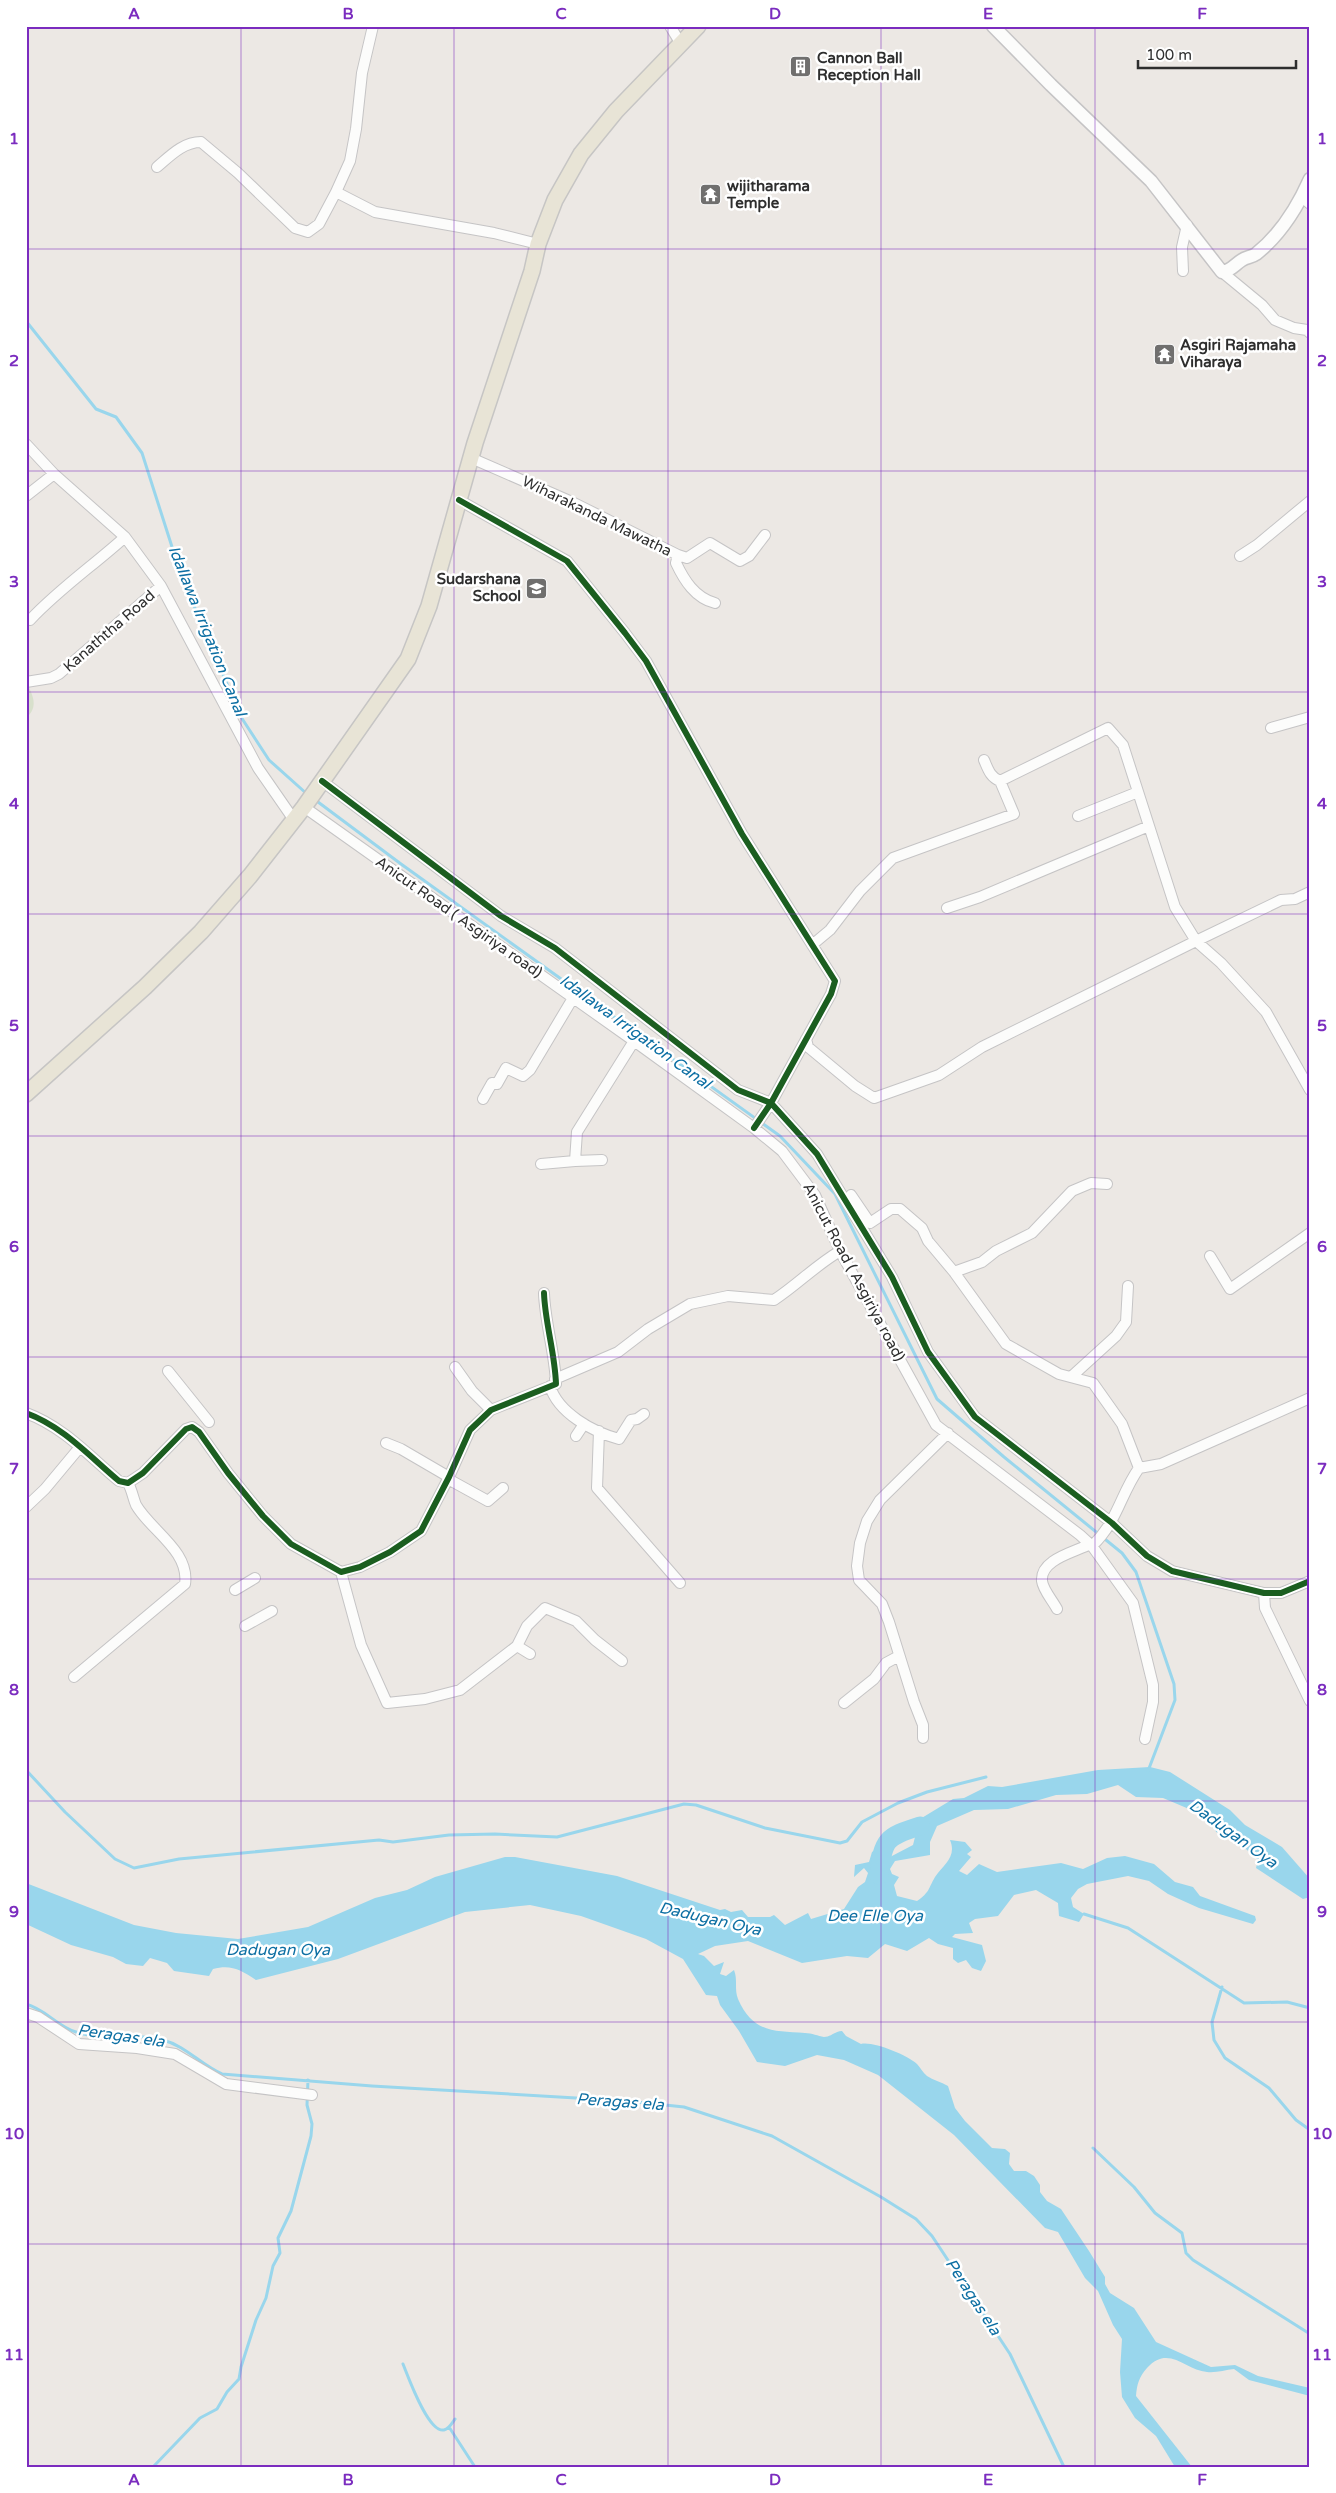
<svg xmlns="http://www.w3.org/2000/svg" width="1336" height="2493" font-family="'Varela Round',sans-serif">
<rect width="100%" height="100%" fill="#ece8e4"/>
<!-- cemetery -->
<path fill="#d8e0cc" d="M26 682C33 695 39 707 26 718Z"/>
<!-- water -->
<path fill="#99d6ec" d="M1150 1767 1170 1772 1230 1810 1245 1825 1282 1847 1310 1879V1897L1303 1899 1256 1868 1258 1860 1235 1839 1216 1832 1214 1825 1189 1809 1163 1798 1136 1797 1118 1785 1087 1794 1056 1795 1008 1809 974 1810 937 1826 930 1842V1855L895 1861 890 1869 892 1874 899 1877 894 1885 897 1896 917 1901C930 1892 928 1889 935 1877 944 1864 957 1857 950 1840L965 1842 972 1850 967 1854 971 1857 959 1871 967 1875 979 1864 997 1872 1061 1863 1083 1869 1107 1858 1125 1856 1154 1864 1175 1882 1193 1887 1200 1896 1255 1916 1256 1920 1253 1924 1199 1908 1168 1894 1149 1881 1128 1876 1087 1884 1078 1889 1071 1898 1073 1907 1084 1914 1079 1922 1059 1916 1058 1903 1036 1890 1014 1895 998 1916 975 1919 969 1923 973 1933 955 1934 952 1937 982 1945 986 1961 981 1971 972 1968 966 1960 958 1963 953 1959V1948L938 1944 929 1938 907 1951 885 1944 868 1958 847 1956 802 1963 748 1941 715 1946 698 1954 704 1956 714 1966 724 1962 720 1974 726 1976 734 1970C738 1980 734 1989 738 1999 753 2033 774 2031 805 2033 812 2033 818 2036 824 2037 831 2037 835 2031 842 2031L846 2036 861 2044C873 2041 907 2055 917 2064 920 2067 923 2073 927 2076 933 2080 941 2082 948 2086L955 2108 965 2121 992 2148 1005 2149 1010 2153 1009 2164 1014 2171H1026L1034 2176 1040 2185V2192L1047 2201 1061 2209 1089 2251 1105 2277V2284L1110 2293 1134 2308 1156 2342 1211 2367 1235 2365 1258 2376 1310 2388V2396L1249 2380 1234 2369C1225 2370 1216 2373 1207 2372 1186 2371 1169 2344 1147 2368 1139 2377 1137 2384 1136 2396L1192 2467H1175L1156 2436 1135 2418 1122 2397 1120 2372 1122 2339 1113 2325 1098 2291 1085 2278 1058 2232 1045 2228 954 2135 878 2075 844 2060 817 2055 785 2066 757 2062 739 2031 720 2005 717 1996 706 1995 683 1959 646 1939 581 1916 530 1905 465 1912 338 1959 256 1980C241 1970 231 1964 213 1969L209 1976 174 1971 167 1963 150 1958 143 1966 126 1964 113 1957 71 1945 26 1924V1883L134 1925 176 1933 238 1939 308 1927 375 1898 407 1890 435 1877 505 1857H515L617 1876 720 1910 725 1909 731 1912 742 1910 748 1917H770L774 1915 785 1925 808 1913 811 1919 844 1909 858 1887 865 1882 868 1873 864 1868 854 1877 855 1865 869 1862 872 1852 880 1846 882 1850H888L887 1855 890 1857 913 1845 916 1833 902 1839 897 1833 953 1799 964 1798 988 1786 1002 1787 1098 1770Z"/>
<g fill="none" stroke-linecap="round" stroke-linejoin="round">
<!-- stream -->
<path stroke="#99d6ec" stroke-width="3" d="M26 321 96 409 116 417 142 453 181 575 241 717 269 760 307 794
M314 799 401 864 780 1136 835 1194 937 1399 1004 1457 1122 1553 1136 1572 1174 1684 1175 1700 1148 1771
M26 1770 65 1812 115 1859 134 1868 179 1859 379 1840 393 1842 449 1835 495 1834 557 1837 684 1804 696 1805 765 1828 840 1843 847 1841 862 1822 898 1803 927 1792 986 1777
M1084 1914 1128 1928 1244 2003 1287 2002 1310 2008
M1222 1987 1212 2022 1214 2040 1225 2058 1269 2088 1296 2120 1310 2130
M26 2004C45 2009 58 2027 76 2032 103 2041 135 2032 163 2040 186 2046 201 2065 222 2074L372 2086 627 2101 684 2107 772 2136 881 2197 916 2219 932 2236 1010 2354 1064 2467
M1093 2148 1134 2187 1155 2213 1182 2233 1186 2253 1193 2260 1310 2334
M403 2364C408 2376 428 2433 444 2430 449 2429 452 2423 455 2419
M449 2427 475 2467
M153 2467 200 2418 217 2409 227 2392 239 2379 241 2367 256 2320 266 2298 273 2266 280 2253 278 2238 291 2211 311 2136 312 2124 307 2105 308 2080"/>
<!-- river -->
<path stroke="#99d6ec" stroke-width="19" d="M879 1875C883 1839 886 1837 920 1826"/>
<defs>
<path id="minor" d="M373 26 362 73 356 129 350 161 336 192 375 212 494 233 538 244
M670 26 681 44
M157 167C170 156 183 142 201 142L238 173 295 228 308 232 319 224 336 192
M1302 197 1310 204
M1183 271 1182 247 1187 225
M1222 272 1262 305 1275 320 1294 328 1307 330 1310 333
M26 444 54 474 125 537 161 586
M471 458 572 502 678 555 687 558 710 543 740 561 749 556 765 535
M26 496 54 474
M459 500 567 561 625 633 646 661 742 834 835 981 831 994 771 1103 754 1128
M678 555 676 563C684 580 695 598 715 603
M1240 556 1257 545 1310 501
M30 620C59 589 94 565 125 537
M26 682 51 678 59 674 161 586 258 768 294 820
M1271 728 1310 717
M984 760C988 769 990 777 1000 781
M322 781 501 916 555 948 738 1090 771 1103 817 1154 892 1277 928 1352 975 1417 1112 1523 1147 1556 1172 1571 1264 1593H1281L1310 1581
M304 807 634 1041 754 1128 782 1151 815 1195 840 1251 936 1425 1080 1535 1092 1546 1133 1603 1153 1685V1702L1145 1739
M1078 816 1138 792
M947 908 980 897 1149 826
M812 945 830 930 860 891 893 858 1014 814 1000 781 1108 728 1123 745 1175 907 1196 941 1281 900 1295 899 1310 892
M806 1039 808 1047 855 1086 874 1098 939 1075 982 1047 1196 941 1221 963 1266 1012 1310 1090
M483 1099 492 1083 497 1084 506 1068 523 1076 530 1070 573 998
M602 1160 575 1161 577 1132 634 1041
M541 1164 575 1161
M851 1195 870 1223 891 1209H900L922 1228 928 1241 954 1272 1006 1344 1059 1374 1093 1383 1122 1424 1139 1468
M1210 1256 1230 1289 1310 1233
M954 1272 982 1262 996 1251 1032 1233 1072 1191 1091 1183 1107 1184
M455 1367 472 1391 491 1410
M168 1371 209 1422
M1071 1377 1116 1336 1126 1322 1128 1286
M555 1379 618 1352 648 1329 690 1304 728 1296 774 1300C797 1285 816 1265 840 1251
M550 1386C558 1413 593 1432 619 1439L631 1420 637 1419 644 1414
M26 1413C64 1427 89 1456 119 1481L128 1483 143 1473 186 1429 192 1427 199 1432 228 1473 263 1516 291 1544 341 1572 360 1567 390 1552 421 1531 449 1477 470 1430 491 1410 556 1384C555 1353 545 1323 544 1293
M599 1431 597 1488 680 1583
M576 1436 584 1424
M386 1443 401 1449 449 1477
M448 1479 488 1501 503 1488
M26 1507 45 1489 80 1447
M1092 1546C1118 1521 1120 1495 1139 1468L1161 1464 1310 1398
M341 1572 361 1645 387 1703 425 1699 460 1690 517 1646 527 1626 545 1608 576 1621 595 1640 622 1661
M235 1590 255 1578
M1264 1593 1265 1608 1310 1701
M1057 1609C1053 1601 1043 1590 1042 1581 1040 1559 1076 1552 1090 1544
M245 1626 272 1611
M517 1646 530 1654
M74 1677 185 1584C190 1551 150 1530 136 1505 133 1498 132 1490 128 1483
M844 1703 874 1679 886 1663 899 1656
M923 1738V1725L914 1702 889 1622 882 1604 859 1580 857 1566 860 1543 867 1521 880 1500 948 1433
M26 2013 38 2017 79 2044 137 2048 175 2054 226 2084 312 2095"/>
<path id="tertiary" d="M993 26 1051 85 1151 181 1222 272C1231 271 1234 265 1242 260 1246 257 1252 257 1256 254 1280 235 1298 206 1310 179"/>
<path id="primary" d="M26 1094 145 987 201 932 250 876 304 807 408 659 429 606 475 443 532 271 538 244 555 200 581 154 616 111 698 26"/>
</defs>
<!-- minor casing -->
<use href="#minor" stroke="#c5c4c5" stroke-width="12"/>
<!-- tertiary casing -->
<use href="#tertiary" stroke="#c5c4c5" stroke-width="15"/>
<!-- primary casing -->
<use href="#primary" stroke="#c6c5c4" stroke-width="18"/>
<!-- minor -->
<use href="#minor" stroke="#fcfcfb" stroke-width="10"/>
<!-- tertiary -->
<use href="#tertiary" stroke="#fcfcfb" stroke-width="12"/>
<!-- primary -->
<use href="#primary" stroke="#e8e4d6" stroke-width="15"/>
<defs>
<path id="cycleway" d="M459 500 567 561 625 633 646 661 742 834 835 981 831 994 771 1103 754 1128
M322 781 501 916 555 948 738 1090 771 1103 817 1154 892 1277 928 1352 975 1417 1112 1523 1147 1556 1172 1571 1264 1593H1281L1310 1581
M26 1413C64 1427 89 1456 119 1481L128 1483 143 1473 186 1429 192 1427 199 1432 228 1473 263 1516 291 1544 341 1572 360 1567 390 1552 421 1531 449 1477 470 1430 491 1410 556 1384C555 1353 545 1323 544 1293"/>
</defs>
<!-- cycleway casing -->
<use href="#cycleway" stroke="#fff" stroke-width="9"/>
<!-- cycleway -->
<use href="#cycleway" stroke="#1b5e20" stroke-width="6"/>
</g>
<!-- grid -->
<path fill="none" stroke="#7b2cbf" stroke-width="1" stroke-opacity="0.55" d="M241 26V2467M454 26V2467M668 26V2467M881 26V2467M1095 26V2467M26 249H1310M26 471H1310M26 692H1310M26 914H1310M26 1136H1310M26 1357H1310M26 1579H1310M26 1801H1310M26 2022H1310M26 2244H1310"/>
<!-- icons -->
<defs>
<symbol id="building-square" viewBox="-11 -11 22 22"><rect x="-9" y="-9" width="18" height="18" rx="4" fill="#706f6e" stroke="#fff"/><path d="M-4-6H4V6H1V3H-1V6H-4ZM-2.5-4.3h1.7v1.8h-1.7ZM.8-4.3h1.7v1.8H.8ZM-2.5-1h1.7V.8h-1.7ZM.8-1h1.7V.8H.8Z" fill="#fff"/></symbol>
<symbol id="temple-square" viewBox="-11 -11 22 22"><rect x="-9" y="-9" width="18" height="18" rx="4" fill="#706f6e" stroke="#fff"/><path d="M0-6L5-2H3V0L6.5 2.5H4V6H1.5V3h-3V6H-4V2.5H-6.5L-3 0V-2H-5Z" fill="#fff"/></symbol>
<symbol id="school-square" viewBox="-11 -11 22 22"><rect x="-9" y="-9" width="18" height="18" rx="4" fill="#706f6e" stroke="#fff"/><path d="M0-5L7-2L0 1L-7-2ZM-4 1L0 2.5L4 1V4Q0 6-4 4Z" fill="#fff"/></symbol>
</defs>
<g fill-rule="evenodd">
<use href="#building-square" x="788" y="54" width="25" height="25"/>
<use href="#temple-square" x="698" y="182" width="25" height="25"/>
<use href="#temple-square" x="1152" y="342" width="25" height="25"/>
<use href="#school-square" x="524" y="576" width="25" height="25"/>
</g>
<g text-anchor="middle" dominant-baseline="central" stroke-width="5" stroke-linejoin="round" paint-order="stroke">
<!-- poi labels -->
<g font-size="15" font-weight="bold" fill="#2e2e2e" stroke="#fff" text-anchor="start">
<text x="817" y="58">Cannon Ball<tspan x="817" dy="17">Reception Hall</tspan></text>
<text x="727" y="186">wijitharama<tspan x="727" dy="17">Temple</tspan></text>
<text x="1180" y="345">Asgiri Rajamaha<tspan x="1180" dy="17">Viharaya</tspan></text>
<text x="521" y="579" text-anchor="end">Sudarshana<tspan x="521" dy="17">School</tspan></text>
</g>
<!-- street labels -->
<g font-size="15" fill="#2e2e2e" stroke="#fff">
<text transform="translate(597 516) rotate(26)">Wiharakanda Mawatha</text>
<text transform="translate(109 631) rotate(-41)">Kanaththa Road</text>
<text transform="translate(459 917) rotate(35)">Anicut Road ( Asgiriya road)</text>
<text transform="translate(854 1272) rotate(62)">Anicut Road ( Asgiriya road)</text>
</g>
<!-- water labels -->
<g font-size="16" font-style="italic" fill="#0d6fa3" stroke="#fff">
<text transform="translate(207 631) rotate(68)">Idallawa Irrigation Canal</text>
<text transform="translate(635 1032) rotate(36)">Idallawa Irrigation Canal</text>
<text transform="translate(1233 1834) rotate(36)">Dadugan Oya</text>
<text x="875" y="1916">Dee Elle Oya</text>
<text transform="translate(710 1919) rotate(13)">Dadugan Oya</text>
<text x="278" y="1950">Dadugan Oya</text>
<text transform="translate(121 2036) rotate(8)">Peragas ela</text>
<text transform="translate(620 2102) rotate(4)">Peragas ela</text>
<text transform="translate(973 2297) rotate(57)">Peragas ela</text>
</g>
</g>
<!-- border -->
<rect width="1336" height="2493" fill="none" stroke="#ffffff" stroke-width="55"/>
<!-- scale -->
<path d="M1138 60v8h158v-8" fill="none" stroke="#2e2e2e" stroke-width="2.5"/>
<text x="1146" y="60" font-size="15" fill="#2e2e2e" stroke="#ffffff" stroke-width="4" paint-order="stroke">100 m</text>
<rect x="28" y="28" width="1280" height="2438" fill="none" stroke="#7b2cbf" stroke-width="2"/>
<g font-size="16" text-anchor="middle" font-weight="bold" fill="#7b2cbf">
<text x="134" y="19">A</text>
<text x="348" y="19">B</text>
<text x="561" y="19">C</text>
<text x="775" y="19">D</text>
<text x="988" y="19">E</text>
<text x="1202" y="19">F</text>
<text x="14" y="144">1</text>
<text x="1322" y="144">1</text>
<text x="14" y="366">2</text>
<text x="1322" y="366">2</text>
<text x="14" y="587">3</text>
<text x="1322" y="587">3</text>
<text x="14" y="809">4</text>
<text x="1322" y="809">4</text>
<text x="14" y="1031">5</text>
<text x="1322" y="1031">5</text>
<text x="14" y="1252">6</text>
<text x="1322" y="1252">6</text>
<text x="14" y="1474">7</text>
<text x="1322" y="1474">7</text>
<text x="14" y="1695">8</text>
<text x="1322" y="1695">8</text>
<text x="14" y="1917">9</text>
<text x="1322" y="1917">9</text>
<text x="14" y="2139">10</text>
<text x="1322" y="2139">10</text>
<text x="14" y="2360">11</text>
<text x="1322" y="2360">11</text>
<text x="134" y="2485">A</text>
<text x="348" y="2485">B</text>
<text x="561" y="2485">C</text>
<text x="775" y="2485">D</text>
<text x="988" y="2485">E</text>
<text x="1202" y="2485">F</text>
</g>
</svg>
